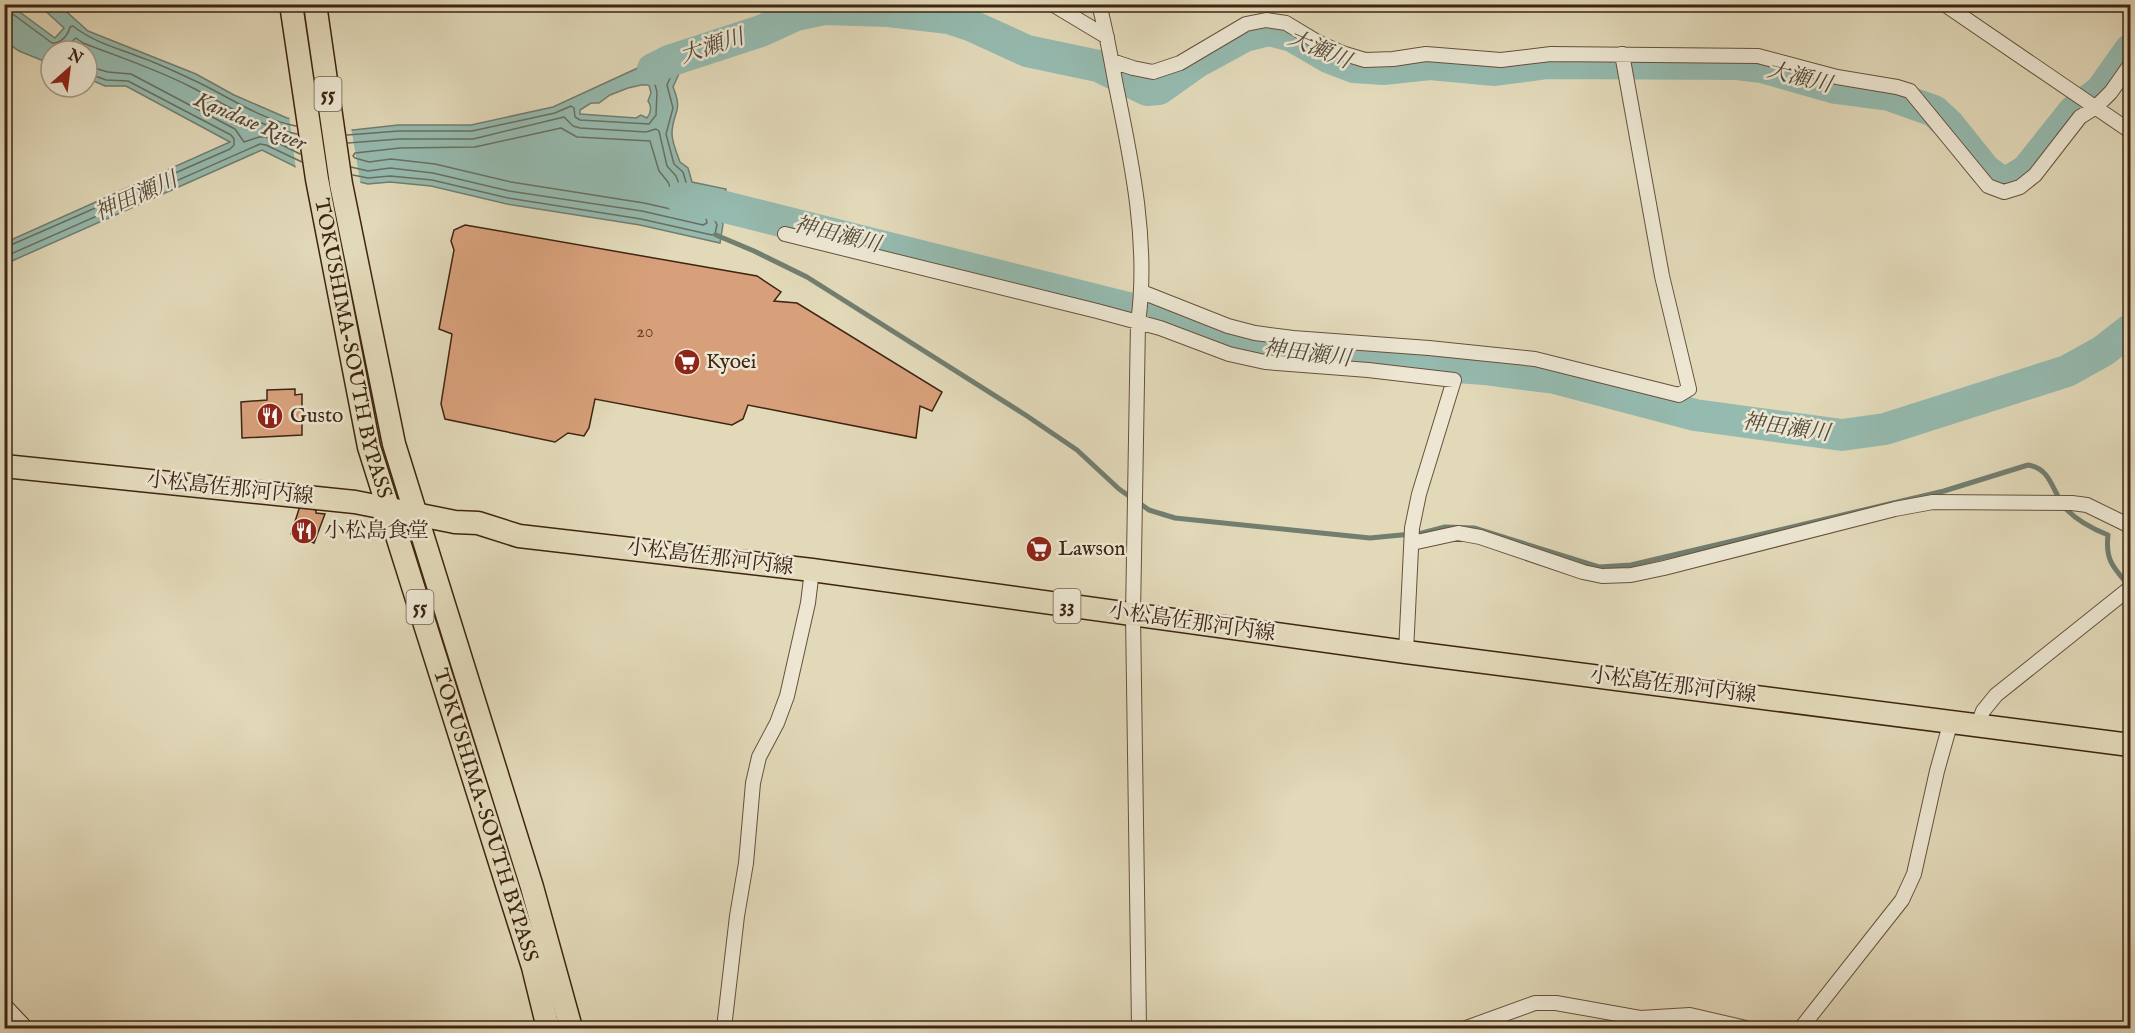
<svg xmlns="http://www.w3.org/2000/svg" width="2135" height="1033" font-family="'IM FELL English','Noto Serif JP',serif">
<rect width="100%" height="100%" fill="#e2d9b9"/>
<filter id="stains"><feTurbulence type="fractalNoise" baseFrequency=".00333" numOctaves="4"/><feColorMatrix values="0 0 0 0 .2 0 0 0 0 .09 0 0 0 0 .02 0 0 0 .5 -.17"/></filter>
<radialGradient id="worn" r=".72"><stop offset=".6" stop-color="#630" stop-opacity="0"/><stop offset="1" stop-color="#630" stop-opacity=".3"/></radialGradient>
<!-- water -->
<path fill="#95baaf" stroke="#727e70" stroke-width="1.5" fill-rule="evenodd" d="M5 5H10L55 38 64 28 39 5H59L88 31 196 74 234 95 287 118 353 130 398 125H471L553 107 642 66 652 57 689 39 693 54 686 58 673 87C684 113 672 112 672 134 672 142 677 154 680 162L688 168 692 182 726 189 724 203 718 214 723 224 720 243 640 225 507 204 431 186 390 182 368 184 296 167 262 150 5 264 4 243 230 142 126 86H105L87 78V51H51V64L19 51 5 41ZM641 85H649L651 93 648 101C652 106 651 113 647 118L641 115 636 118 580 114V110L591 103H599L610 95 628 88Z"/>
<!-- pier -->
<path fill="#e2d9b9" d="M289 115 351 127 361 186 296 170Z"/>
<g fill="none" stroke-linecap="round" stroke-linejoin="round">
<!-- shore -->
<path stroke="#6a6f60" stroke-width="1.5" d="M7 4 10 12 52 43C61 44 68 35 70 27L73 26C93 42 117 48 140 57 157 63 174 71 191 79 225 94 258 119 296 126
M60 51 76 38 83 43C119 57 156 69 191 87 225 104 259 127 297 134
M87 66 108 72 131 74 235 129 244 142 259 137H266L300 154
M561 128 577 137 650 141 659 171 668 182 673 195 682 202 695 206 696 212 693 214 644 203 511 182 435 164 391 159 369 162 355 158 353 156 355 153 400 148 475 147Z
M347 135 399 131H472L555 113 571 106 574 108 575 117 580 120 649 124 656 115 657 92 654 81 642 78 641 75 656 62 678 52 680 56 667 85 673 108 666 134 674 164 683 172 687 186 718 195V200L712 214 717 225 715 234 712 235 641 219 508 198 432 180 390 176 368 178 353 175
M348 143 399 139H473L564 117 573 126 580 128 646 132 656 129 659 131 667 166 676 176 681 189 688 195 708 201 705 213 707 223 703 225 642 211 509 191 433 173 390 168 368 171 351 167
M4 248 230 149 234 145V139L231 135 128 81 106 80 87 73
M4 257 260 144 266 145 302 162"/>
<!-- stream -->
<path stroke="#727e70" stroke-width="5" d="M716 235 754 251 807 277 1027 416 1077 450 1119 489 1149 510 1175 518 1370 538 1422 533 1445 527 1474 528 1599 567 1631 565 1944 491 2028 465C2053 469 2052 494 2067 510 2078 521 2093 529 2108 535 2105 561 2114 568 2130 587"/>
<!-- river -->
<path stroke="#95baaf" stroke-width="32" d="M653 69 669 61 761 31 796 15 824 9 888 11 949 18 970 25 1027 51 1098 66 1147 90 1159 89 1197 62 1245 36 1269 30 1292 36 1328 57 1354 67 1383 69 1430 64 1495 70 1548 63 1737 64 1762 67 1836 88 1889 95 1934 111 1949 125 1985 170 2000 181 2011 180 2027 170 2074 111 2101 91 2130 50
M681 198 705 202 1152 314 1222 342 1292 355 1484 369 1555 378 1695 415 1842 435 1885 429 2067 371 2103 351 2130 330"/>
</g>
<!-- building -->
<path fill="#d7a07a" stroke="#3e2412" stroke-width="1.5" d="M465 225 757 276 781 292 774 301 797 303 942 392 932 411 920 406 916 438 748 405 743 419 732 425 595 399 589 428 584 436 568 433 555 442 445 419 441 404 452 334 439 329 454 250 451 241 454 230Z
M295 389V395L302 394V435L242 438 241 402 267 400V390Z
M300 506 316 510V513L325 514 314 543 291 534Z"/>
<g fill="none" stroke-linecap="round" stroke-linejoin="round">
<defs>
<path id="minor" d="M1052 4 1107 37
M1099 4C1106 31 1111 58 1116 86 1132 163 1149 244 1138 323L1133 615 1139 1028
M1944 4 2130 131
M1112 61 1133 68 1153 72 1180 63 1246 24 1266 20 1286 23 1319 43 1345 54 1365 60 1393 59 1426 54 1501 60 1551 54 1758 56 1837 77 1897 87 1910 91 1988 186 2004 192 2020 187 2035 175 2080 117 2096 107 2111 92 2130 65
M785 234 1097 311 1160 328 1229 354 1265 362 1368 370 1454 380 1419 494 1412 528 1406 652
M1142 292 1228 326 1255 333 1293 338 1429 348 1535 359 1679 395 1689 389 1662 276 1622 54
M1412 543 1458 533 1480 537 1583 572 1602 576 1631 575 1664 568 1895 509 1933 502 2072 503 2087 505 2130 526
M1978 724 1983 711 1996 695 2130 588
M724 1028 737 916 746 863 753 783 759 757 777 723 787 696 808 603 812 570
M1466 1028 1535 1003H1556L1640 1018 1690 1015 1746 1028
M1801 1028 1902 900 1914 874 1937 771 1951 721"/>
<path id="secondary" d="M4 1009 22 1028"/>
<path id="primary" d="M4 466 355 502 455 522 478 523 519 536 812 570 1406 652 2130 745"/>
<g id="trunk">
<path id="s1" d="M291 4 317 179 369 447 533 967 548 1028"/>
<path d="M315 4 341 184 394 444 532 887 571 1028"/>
</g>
</defs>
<!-- minor casing -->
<use href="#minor" stroke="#67513c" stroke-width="16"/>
<!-- secondary casing -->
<use href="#secondary" stroke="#3e2412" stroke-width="22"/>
<!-- primary casing -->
<use href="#primary" stroke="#3e2412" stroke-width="25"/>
<!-- trunk casing -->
<use href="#trunk" stroke="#3e2412" stroke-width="25"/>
<!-- minor -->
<use href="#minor" stroke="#ece6d2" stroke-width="14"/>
<!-- secondary -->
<use href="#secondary" stroke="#ece6d2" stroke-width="20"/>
<!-- primary -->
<use href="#primary" stroke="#e2d9b9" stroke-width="22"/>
<!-- trunk -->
<use href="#trunk" stroke="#e2d9b9" stroke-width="22"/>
</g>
<!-- icons -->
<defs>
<symbol id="supermarket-disc" viewBox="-11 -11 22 22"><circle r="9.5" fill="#8f2418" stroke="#ece6d2"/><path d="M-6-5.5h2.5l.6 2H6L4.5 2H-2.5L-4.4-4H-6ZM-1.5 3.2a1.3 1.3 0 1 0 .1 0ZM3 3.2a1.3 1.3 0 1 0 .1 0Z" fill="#fff"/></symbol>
<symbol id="restaurant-disc" viewBox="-11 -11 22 22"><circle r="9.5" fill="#8f2418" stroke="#ece6d2"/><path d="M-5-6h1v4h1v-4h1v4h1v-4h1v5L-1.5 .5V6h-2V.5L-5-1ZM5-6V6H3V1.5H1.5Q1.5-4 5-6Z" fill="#fff"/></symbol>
</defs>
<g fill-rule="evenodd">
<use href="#supermarket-disc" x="672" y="347" width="30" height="30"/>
<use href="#restaurant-disc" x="255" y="401" width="30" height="30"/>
<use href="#restaurant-disc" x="289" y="516" width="30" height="30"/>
<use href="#supermarket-disc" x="1024" y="534" width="30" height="30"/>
</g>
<g text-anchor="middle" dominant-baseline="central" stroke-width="5" stroke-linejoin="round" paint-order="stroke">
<!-- number labels -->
<g font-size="18" fill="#64432c">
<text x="645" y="332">20</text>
</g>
<!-- shield labels -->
<g fill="#ece6d2" stroke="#725e4c" stroke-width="1.5">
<rect x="314.5" y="77" width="27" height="34" rx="4.5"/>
<rect x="1053.5" y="589" width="27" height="34" rx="4.5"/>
<rect x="406.5" y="590" width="27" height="34" rx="4.5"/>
</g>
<g font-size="20" font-weight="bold" fill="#3e2412">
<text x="328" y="94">55</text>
<text x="1067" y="606">33</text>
<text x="420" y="607">55</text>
</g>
<!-- street labels -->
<g font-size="21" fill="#3e2412" stroke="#ece6d2">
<text stroke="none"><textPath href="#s1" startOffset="350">TOKUSHIMA-SOUTH BYPASS</textPath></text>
<text transform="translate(230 489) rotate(6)">小松島佐那河内線</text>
<text transform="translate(710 558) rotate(7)">小松島佐那河内線</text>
<text transform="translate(1192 623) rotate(8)">小松島佐那河内線</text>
<text transform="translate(1673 686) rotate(7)">小松島佐那河内線</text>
<text stroke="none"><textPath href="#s1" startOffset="836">TOKUSHIMA-SOUTH BYPASS</textPath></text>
</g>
<!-- poi labels -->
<g font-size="21" fill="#3e2412" stroke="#ece6d2" text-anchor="start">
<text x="706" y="362">Kyoei</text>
<text x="290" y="416">Gusto</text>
<text x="324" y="531">小松島食堂</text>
<text x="1058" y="549">Lawson</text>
</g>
<!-- water labels -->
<g font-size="22" font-style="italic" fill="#544a39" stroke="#ece6d2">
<text transform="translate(712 47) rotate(-18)">大瀬川</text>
<text transform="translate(1319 50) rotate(23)">大瀬川</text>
<text transform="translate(1799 78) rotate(14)">大瀬川</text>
<text transform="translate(250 122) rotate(23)">Kandase River</text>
<text transform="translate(136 197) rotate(-24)">神田瀬川</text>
<text transform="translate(837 235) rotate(14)">神田瀬川</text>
<text transform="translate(1307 354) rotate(7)">神田瀬川</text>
<text transform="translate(1786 428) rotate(8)">神田瀬川</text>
</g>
</g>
<!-- margin -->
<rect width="2135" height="1033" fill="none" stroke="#e2d9b9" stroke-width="24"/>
<rect x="6" y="6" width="2123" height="1021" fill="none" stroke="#3e2412" stroke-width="3"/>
<rect x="12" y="12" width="2111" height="1009" fill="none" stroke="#3e2412" stroke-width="1.5"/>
<!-- north arrow -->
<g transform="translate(69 69) rotate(28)"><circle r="28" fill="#ece6d2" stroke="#a69885" stroke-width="1.5"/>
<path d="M0-4.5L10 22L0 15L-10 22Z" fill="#8f2418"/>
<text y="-9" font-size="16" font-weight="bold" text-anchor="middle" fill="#3e2412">N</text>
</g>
<rect width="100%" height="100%" filter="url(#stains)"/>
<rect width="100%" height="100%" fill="url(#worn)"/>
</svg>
